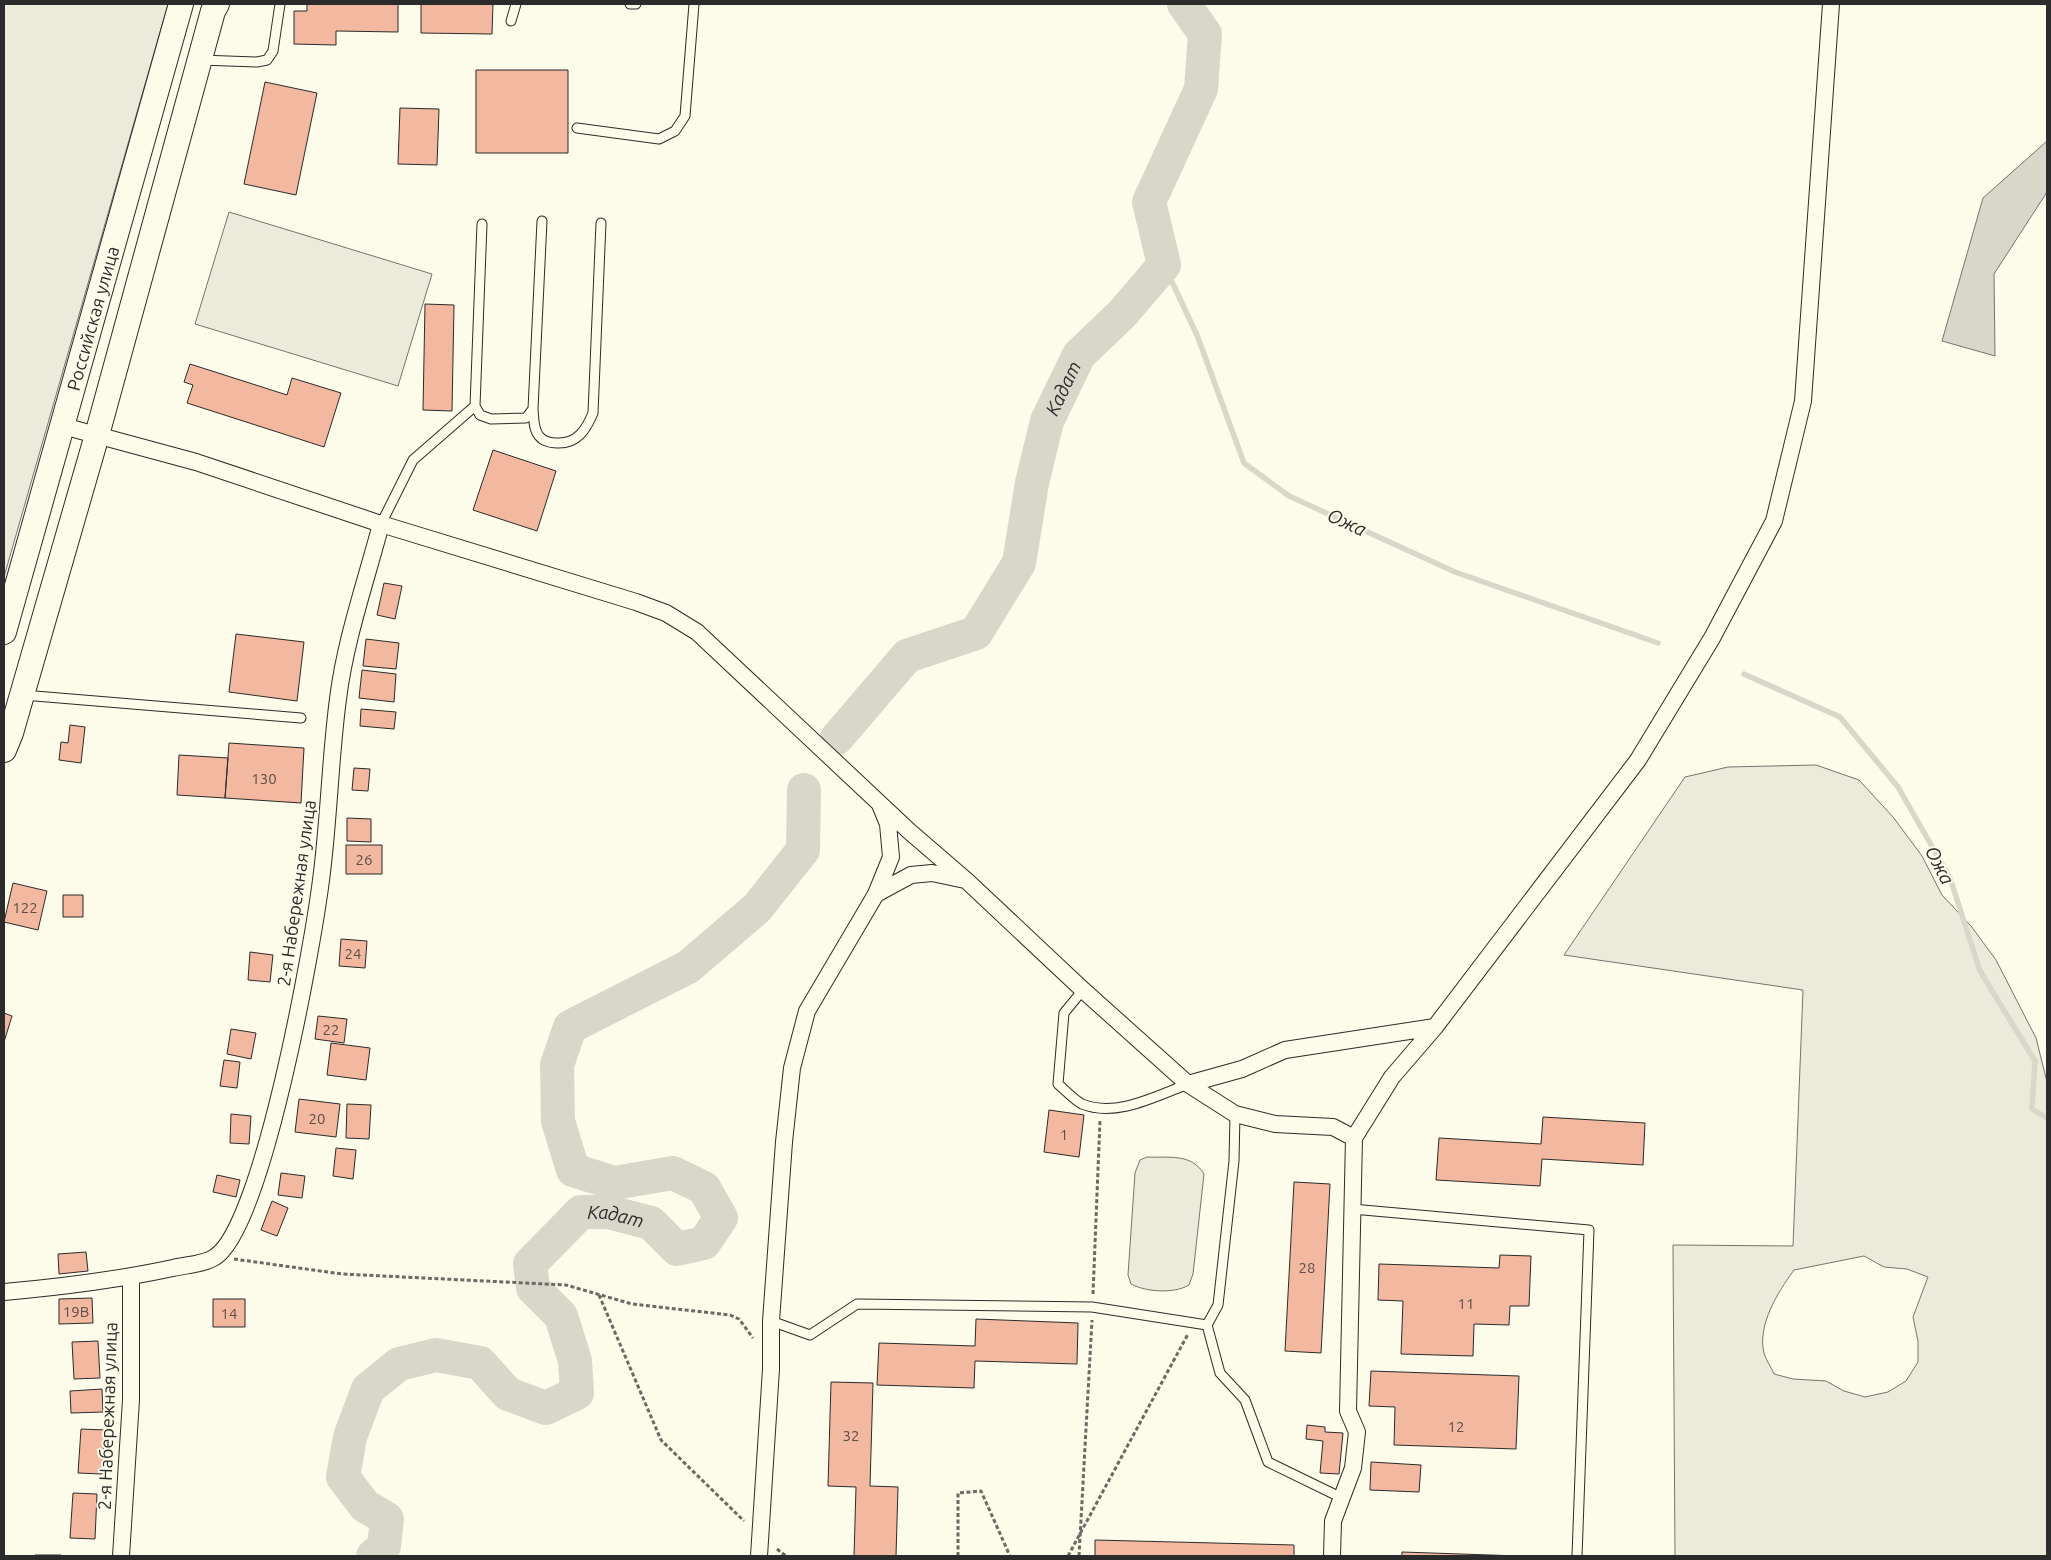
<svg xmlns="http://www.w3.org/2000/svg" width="2051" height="1560" font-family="Ubuntu,sans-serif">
<rect width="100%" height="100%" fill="#fdfbea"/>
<!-- green -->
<path fill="#ecebdb" stroke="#74746e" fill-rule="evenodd" d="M4 4H168L4 577Z
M1816 765 1859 780 1893 817 1922 856 1942 895 1971 926 1996 960 2036 1038 2047 1082V1556H1675L1673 1245 1793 1246 1803 990 1564 955 1685 777 1728 767ZM1864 1256 1884 1267 1907 1269 1928 1277 1913 1317 1918 1341V1362L1906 1381 1888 1392 1865 1397 1844 1391 1826 1381 1793 1379 1774 1374C1771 1367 1766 1360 1764 1353 1757 1325 1778 1292 1794 1270Z
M1147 1157C1170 1158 1191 1153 1204 1174L1193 1274 1189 1285C1174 1294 1146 1292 1131 1284L1128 1275 1135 1173 1140 1160Z"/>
<!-- parking -->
<path fill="#eceadb" stroke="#74746e" d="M229 212 432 274 398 386 195 324Z"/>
<!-- water -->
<path fill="#d8d7c9" stroke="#74746e" d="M2047 141V192L1994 274 1995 356 1942 341 1983 198Z"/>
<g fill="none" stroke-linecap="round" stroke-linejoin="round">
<!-- stream -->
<path stroke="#d8d7c9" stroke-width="5.5" d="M1164 265 1197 335 1244 463 1289 496 1455 572 1658 643
M1744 674 1840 717 1898 787 1950 878 1980 971 2035 1061 2032 1109 2047 1118"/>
<!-- river -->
<g stroke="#d8d7c9" stroke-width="34">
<path id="s1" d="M837 738 907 656 976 633 1019 563 1032 483 1047 421 1079 355 1122 314 1164 265 1149 202 1201 89 1205 34 1184 4"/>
<path id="s2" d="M373 1556 384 1546 387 1519 365 1506 343 1477 350 1437 368 1389 399 1364 436 1355 480 1363 508 1394 546 1408 577 1393 575 1361 561 1316 533 1288 530 1264 581 1212H608L651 1223 677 1249 704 1243 721 1218 704 1188 673 1173 614 1183 573 1170 558 1121 557 1065 570 1027 688 967 757 908 803 850 804 790"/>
</g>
</g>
<!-- building -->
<path fill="#f2b8a0" stroke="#2b2b2b" d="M307 4H398V32L336 31V45L294 44V11H307Z
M421 4H493L492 34 421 33Z
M476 70H568V153H476Z
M265 82 317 93 296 195 244 184Z
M400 108 439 109 437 165 398 164Z
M425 304 454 305 452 411 423 410Z
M190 364 287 395 292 378 341 393 324 447 187 403 193 385 184 382Z
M493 450 556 471 537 531 473 510Z
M384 583 402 586 395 619 377 615Z
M236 634 304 642 297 701 229 692Z
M366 639 399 643 396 669 363 666Z
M362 670 396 674 394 702 359 698Z
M361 709 396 712 394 729 360 726Z
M70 725 85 727 81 763 59 760 61 742 68 743Z
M229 743 304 748 301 803 225 798Z
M179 755 228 758 225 798 177 795Z
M354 768 370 769 368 791 352 790Z
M347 818 371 819V842L347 841Z
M346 845H382V874H346Z
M13 883 47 891 38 930 4 922Z
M63 895H83V917H63Z
M341 939 367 941 365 968 339 966Z
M250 952 273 955 270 982 248 980Z
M4 1013 12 1016 4 1042Z
M318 1016 347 1019 344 1043 315 1039Z
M231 1029 256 1033 251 1059 227 1054Z
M331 1043 370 1048 366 1080 327 1075Z
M224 1060 240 1062 237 1088 220 1086Z
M299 1099 340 1104 336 1137 295 1132Z
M347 1104 371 1105 369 1139 346 1138Z
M1049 1110 1084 1115 1079 1157 1044 1152Z
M231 1114 251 1116 249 1144 230 1143Z
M1543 1117 1645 1123 1643 1165 1542 1159 1540 1186 1436 1180 1439 1138 1541 1144Z
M336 1148 356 1150 353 1179 333 1176Z
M281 1173 305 1176 302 1198 278 1195Z
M217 1175 240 1180 236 1197 213 1192Z
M1294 1182 1330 1184 1321 1353 1285 1351Z
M272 1201 288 1208 277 1236 261 1230Z
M86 1252 88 1271 59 1274 58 1254Z
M1500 1255 1531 1256 1529 1306H1510L1509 1325 1474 1324 1473 1356 1401 1354 1403 1301 1378 1300 1379 1264 1499 1268Z
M92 1298 93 1323 59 1324V1299Z
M213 1299H245V1327H213Z
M976 1319 1078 1323 1077 1364 975 1361 974 1388 877 1385 879 1343 975 1346Z
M98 1341 100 1378 74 1379 72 1342Z
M1371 1371 1519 1376 1516 1449 1394 1445 1395 1407 1369 1406Z
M831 1382 873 1383 870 1486 898 1487 896 1556H854L856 1487 828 1486Z
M102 1389 103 1412 71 1413 70 1391Z
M1307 1425 1325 1427V1432L1343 1433 1339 1474 1320 1473 1323 1441 1306 1439Z
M81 1429 105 1430 102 1474 78 1473Z
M1371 1462 1421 1465 1419 1492 1370 1490Z
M73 1493 97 1494 95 1539 70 1538Z
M1095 1540 1294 1545V1556H1095Z
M1402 1552 1520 1556H1402Z
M35 1555H61V1556H35Z"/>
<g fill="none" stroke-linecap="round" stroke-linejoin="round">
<defs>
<path id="lane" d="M630 4H636
M511 21 516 4
M200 60 257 62 267 60 273 51 280 4
M577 128 659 139 675 131 685 116 694 4
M475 406 480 415 491 419 526 418 533 409 542 221
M533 409C534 418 533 429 539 436 543 441 551 443 557 443 577 444 586 430 593 413L601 223
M381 524 413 460 475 406 482 224
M23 695 301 718
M1083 990 1064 1013 1058 1084C1065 1090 1074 1100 1082 1104 1116 1118 1156 1096 1188 1084
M1352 1209 1589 1230 1577 1556
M771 1321 810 1335 857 1304 1092 1307 1207 1325 1218 1305 1234 1161 1235 1114
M1207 1325 1220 1373 1245 1400 1268 1462 1342 1498"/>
<path id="street" d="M63 426 196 462 381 524 636 602 666 613 697 632 909 831 967 881 1083 990 1188 1084 1235 1114 1275 1124 1333 1127 1354 1138
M876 894 891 857 888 824 881 807
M1188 1084 1242 1069 1285 1050 1435 1027
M4 1292C61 1287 117 1280 173 1268 186 1265 205 1264 215 1257 263 1227 313 944 321 880 329 820 330 759 338 699 345 641 366 581 381 524
M121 1556 131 1400V1277
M759 1556 771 1369V1321L784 1142 792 1068 807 1011 876 894 911 875 932 873 965 880
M1332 1556 1333 1521 1353 1468 1357 1432 1348 1411 1354 1138 1392 1077 1435 1027 1638 760 1712 638 1774 521 1803 401 1831 4"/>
<g id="secondary">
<path id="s3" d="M4 632 181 4"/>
<path d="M4 750 11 733 97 435 213 11 217 4"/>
</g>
</defs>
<!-- lane casing -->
<use href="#lane" stroke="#2b2b2b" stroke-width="11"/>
<!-- street casing -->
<use href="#street" stroke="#2b2b2b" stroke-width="18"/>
<!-- secondary casing -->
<use href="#secondary" stroke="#2b2b2b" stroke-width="26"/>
<!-- path -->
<path stroke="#6a6964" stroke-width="3" stroke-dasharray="4 2.5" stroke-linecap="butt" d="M234 1259 342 1274 566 1285 632 1304 730 1315 739 1319 753 1338
M1093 1294 1100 1120
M599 1295 661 1440 744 1521
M777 1549 786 1556
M958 1556V1493L981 1491 1010 1556
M1068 1556 1188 1334
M1079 1556 1092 1320"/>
<!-- lane -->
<use href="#lane" stroke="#fdfbea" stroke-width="9"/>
<!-- street -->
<use href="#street" stroke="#fdfbea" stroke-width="16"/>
<!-- secondary -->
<use href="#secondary" stroke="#fdfbea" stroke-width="24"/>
</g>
<g text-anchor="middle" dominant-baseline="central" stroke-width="4" stroke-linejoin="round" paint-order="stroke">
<!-- number labels -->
<g font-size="15" fill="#5d4e48">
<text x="264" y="778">130</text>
<text x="364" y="859">26</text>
<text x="25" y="907">122</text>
<text x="353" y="953">24</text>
<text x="331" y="1029">22</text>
<text x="317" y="1118">20</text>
<text x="1064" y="1134">1</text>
<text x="1307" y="1267">28</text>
<text x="1466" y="1303">11</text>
<text x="76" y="1311">19В</text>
<text x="229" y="1313">14</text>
<text x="1456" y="1426">12</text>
<text x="851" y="1435">32</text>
</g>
<!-- street labels -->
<g font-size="18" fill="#2b2b2b" stroke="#fdfbea">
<text stroke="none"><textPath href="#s3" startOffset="326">Российская улица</textPath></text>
<text transform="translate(296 893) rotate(-82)">2-я Набережная улица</text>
<text transform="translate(107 1416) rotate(-88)">2-я Набережная улица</text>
</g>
<!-- water labels -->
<g font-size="19" font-style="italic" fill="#2b2b2b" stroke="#fdfbea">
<text stroke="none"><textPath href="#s1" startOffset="444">Кадат</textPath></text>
<text transform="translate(1347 522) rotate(25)">Ожа</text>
<text transform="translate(1940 865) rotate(63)">Ожа</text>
<text stroke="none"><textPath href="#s2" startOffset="686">Кадат</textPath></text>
</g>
</g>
<!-- border -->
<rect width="2051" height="1560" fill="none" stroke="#2b2b2b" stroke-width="10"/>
</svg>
